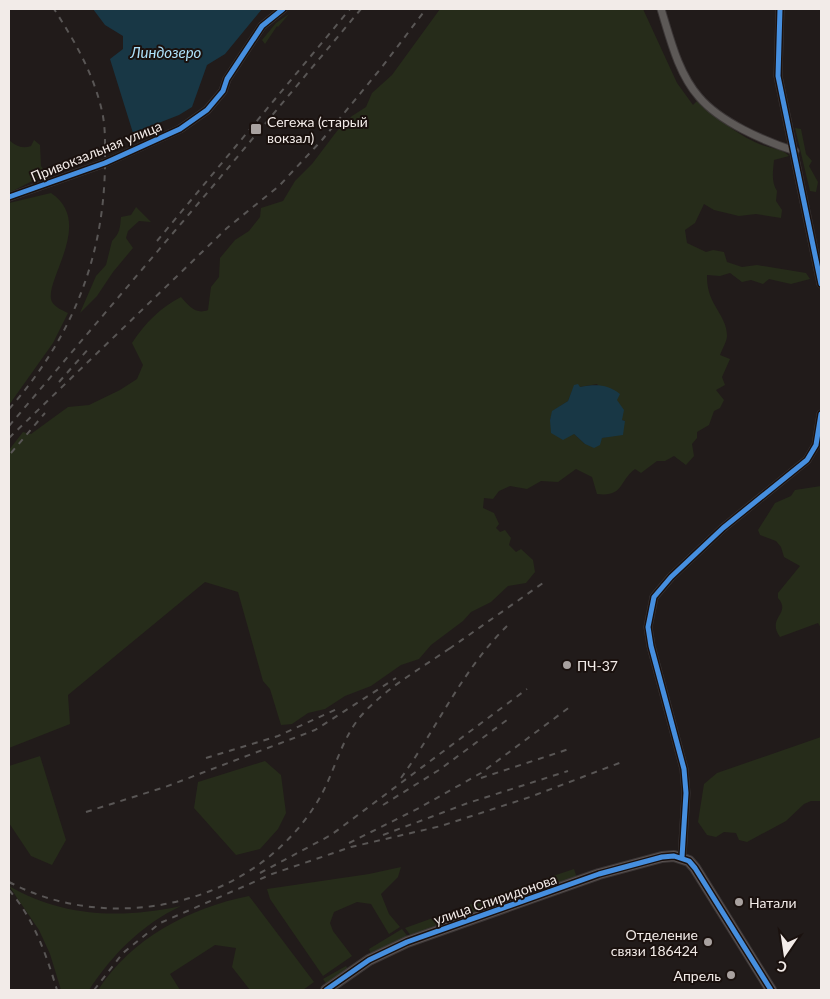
<svg xmlns="http://www.w3.org/2000/svg" width="830" height="999" font-family="Lato,sans-serif">
<rect width="100%" height="100%" fill="#211b1a"/>
<!-- green -->
<path fill="#262c1a" fill-rule="evenodd" d="M440 9H643L677 83 693 105 697 101C717 117 740 138 765 146 774 149 783 149 789 156L774 160C773 171 771 182 777 191L776 201 782 210 781 218 756 214 739 216 714 210 704 204 695 223 685 230 687 243 706 252 713 250 724 252 727 262 742 267 757 265 806 273 810 279 791 284 769 279 763 284 751 280 742 282 730 273 720 276 707 275C706 305 727 314 727 336 727 341 722 349 720 355L730 359 722 377 725 385 716 390 724 400 720 408 714 411 709 425 697 432V438L692 444 694 456 686 465 674 456 665 461H657L641 473 635 469C618 482 624 497 597 494L592 477 576 469 558 482 541 481 527 489 510 486 499 491 493 499 484 498 483 508 494 513 499 524 496 528 500 532 505 530 511 538 509 545 516 552 521 549 533 560 535 572 526 583 508 586 491 602 471 612 463 621 431 645 419 659 401 665 371 686 345 696 325 709 308 713 292 724 281 725 270 689 263 681 238 592 205 582 68 695 70 724 9 748V450L23 432 31 434 68 407 89 405 120 390 137 379 143 365 132 343C145 323 160 308 181 297 189 306 196 315 208 310L211 287 219 277 220 258 235 240 249 231 260 217 261 208 283 201 295 181 312 164 337 131 352 116 366 107 372 93 392 75ZM597 384 622 420 625 421 615 435 602 438 596 445 585 444 574 434 550 420 553 411 568 401 572 391 580 387Z
M289 14 278 27 277 26 265 44 262 40 276 23Z
M795 128 801 129 806 154 812 161 809 166 818 182 816 192 810 191Z
M9 140C16 146 22 149 31 146L34 140 40 145 41 166 44 170 36 179 9 193Z
M51 193C96 223 42 282 52 302 56 308 62 310 68 313L53 343 9 405V203Z
M136 207 151 222 139 221 128 231 126 238 133 248 113 272 97 296 80 313 96 276 106 265 112 241C120 233 120 228 121 217L131 215Z
M821 486V628L818 623 780 637C766 617 792 614 778 598V593L800 566 784 557 781 547 776 541 760 535 758 530 775 503 791 496 795 490Z
M821 737V801H811L804 804 786 821 747 842 739 840 736 833 724 832 716 837 707 835 698 822 704 784 717 773Z
M40 756 66 840 52 865 31 856 9 823V766Z
M265 761 281 775 286 813 278 829 260 849 236 855 194 808 198 782Z
M401 867 398 877 381 894 389 914 400 927 389 934 371 904 357 902 334 912 330 923 333 931 352 956 323 976 270 899 267 889 369 874Z
M574 869 578 881 495 908 490 897Z
M9 886C62 917 121 919 181 906 141 925 113 954 89 990H61L50 954 39 930Z
M249 896 314 982 303 990H250L232 967 236 948 215 945 170 974 180 990H98C132 938 189 908 249 896Z
M483 900 486 910 412 937 405 928Z
M402 929 409 938 371 954 369 949Z
M346 966 351 973 330 989 323 979Z"/>
<!-- water -->
<path fill="#183745" d="M93 9H262L225 54 207 65 192 107 179 115 133 133 110 59 123 49V36L105 25Z
M578 384 580 387C595 384 608 384 620 394L617 400 624 410 622 420 625 421 623 435 602 438 600 445 594 448 585 444 574 434 563 440 551 433 550 420 552 411 568 401 574 385Z"/>
<g fill="none" stroke-linecap="round" stroke-linejoin="round">
<defs>
<path id="street" d="M661 9C670 38 678 73 699 97 720 122 764 141 795 151
M780 9 778 76 821 284
M9 197 105 163 180 129 207 110 223 91 227 79 262 26 283 9
M682 857 686 793 684 769 651 646 648 627 654 597 671 577 723 528 807 460 816 445 821 414"/>
<path id="secondary" d="M326 990 369 960 407 942 599 874 662 857 674 856 689 861 695 868 771 990"/>
</defs>
<!-- street casing -->
<use href="#street" stroke="#3c3737" stroke-width="9"/>
<!-- secondary casing -->
<use href="#secondary" stroke="#3c3737" stroke-width="12"/>
<!-- street -->
<use href="#street" stroke="#5d5957" stroke-width="7"/>
<!-- secondary -->
<use href="#secondary" stroke="#5a5251" stroke-width="10"/>
<!-- rail -->
<path stroke="#595655" stroke-width="2" stroke-dasharray="6 6" stroke-linecap="butt" d="M157 241 350 9
M59 382 90 347
M9 409C71 339 104 259 105 164 105 145 106 126 101 107 92 71 74 40 54 9
M9 426 213 186 361 9
M9 438 227 228 279 186 322 140 382 67 426 9
M11 453 45 413
M449 649 543 583
M206 758 278 736 337 709
M401 778C437 728 462 670 507 626
M481 778 572 748
M383 805 439 770 511 717
M86 812 165 787 315 730 396 678
M383 835 468 803 568 771
M349 843 419 808 481 773 571 706
M260 873 331 835 527 689
M9 882C112 936 252 906 316 804 334 776 339 743 360 717 385 688 422 668 453 646
M9 890C34 919 46 954 57 990
M94 990 123 953 160 923 238 889 272 874 351 847 441 826 530 797 622 762"/>
<defs>
<path id="cycleway" d="M780 9 778 76 821 284
M9 197 105 163 180 129 207 110 223 91 227 79 262 26 283 9
M682 857 686 793 684 769 651 646 648 627 654 597 671 577 723 528 807 460 816 445 821 414
M326 990 369 960 407 942 599 874 662 857 674 856 689 861 695 868 771 990"/>
</defs>
<!-- cycleway casing -->
<use href="#cycleway" stroke="#1a110e" stroke-width="8"/>
<!-- cycleway -->
<use href="#cycleway" stroke="#468fdf" stroke-width="5"/>
</g>
<!-- markers -->
<g fill="#a9a2a0" stroke="#1a110e" stroke-width="2">
<rect x="250" y="123" width="12" height="12" rx="2.5"/>
<circle cx="567" cy="665" r="5"/>
<circle cx="739" cy="902" r="5"/>
<circle cx="708" cy="942" r="5"/>
<circle cx="731" cy="975" r="5"/>
</g>
<g text-anchor="middle" dominant-baseline="central" stroke-width="4" stroke-linejoin="round" paint-order="stroke">
<!-- poi labels -->
<g font-size="14" fill="#f2ebe8" stroke="#1a110e" text-anchor="start">
<text x="267" y="121">Сегежа (старый<tspan x="267" dy="16">вокзал)</tspan></text>
<text x="577" y="665">ПЧ-37</text>
<text x="749" y="902">Натали</text>
<text x="698" y="934" text-anchor="end">Отделение<tspan x="698" dy="16">связи 186424</tspan></text>
<text x="721" y="975" text-anchor="end">Апрель</text>
</g>
<!-- street labels -->
<g font-size="14" fill="#f2ebe8" stroke="#1a110e">
<text transform="translate(96 151) rotate(-22)">Привокзальная улица</text>
<text transform="translate(495 899) rotate(-19)">улица Спиридонова</text>
</g>
<!-- water labels -->
<g font-size="15" font-style="italic" fill="#ade0f9" stroke="#1a110e">
<text x="166" y="52">Линдозеро</text>
</g>
</g>
<!-- border -->
<rect width="830" height="999" fill="none" stroke="#f2ebe8" stroke-width="20"/>
<!-- north arrow -->
<g transform="translate(785 954) rotate(193)" stroke="#1a110e" stroke-width="4" paint-order="stroke">
<path d="M0-4L9 19L0 12L-9 19Z" fill="#f2ebe8"/>
<text y="-8" font-size="14" font-weight="bold" text-anchor="middle" fill="#f2ebe8">С</text>
</g>
</svg>
